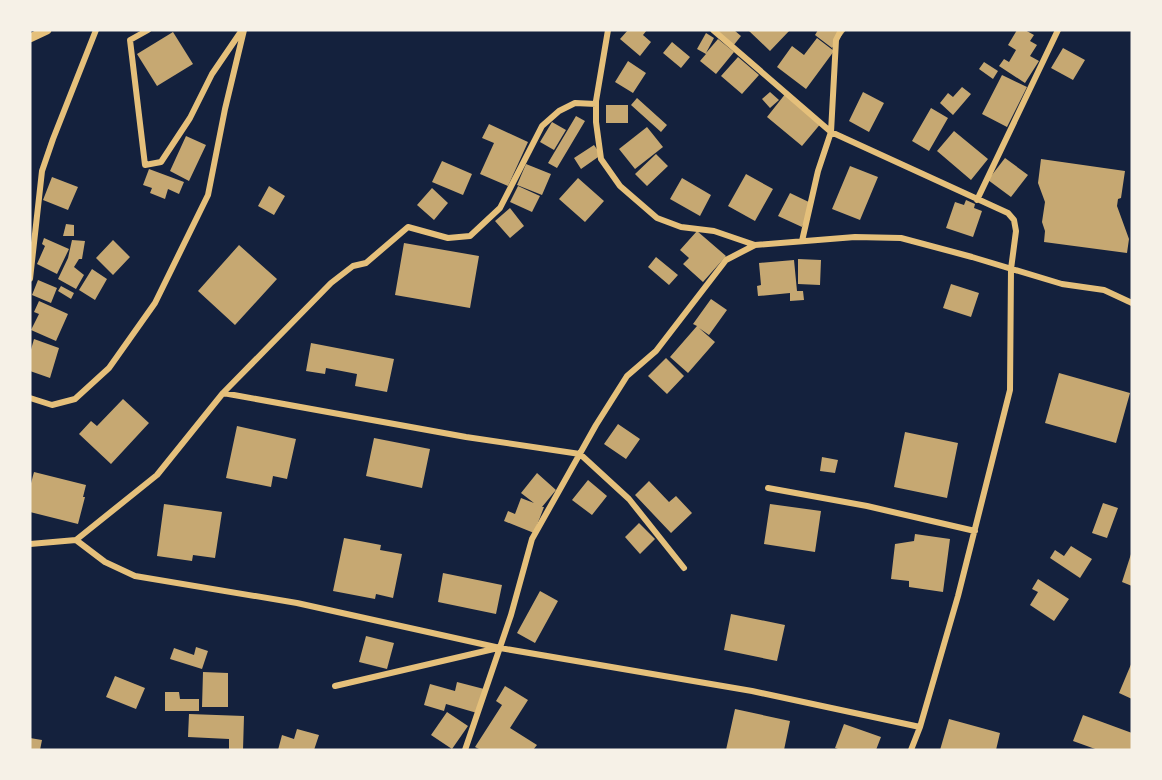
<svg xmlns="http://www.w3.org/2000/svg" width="1162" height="780" font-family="'Crimson Pro',serif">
<rect width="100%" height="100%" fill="#14213d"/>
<!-- building -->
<path fill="#c6a872" d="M628 30H647L643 35 651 42 640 56 620 39Z
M718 30H734L741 36 733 46 716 32Z
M748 30H790L770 51Z
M818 30H846L832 48 815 35Z
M1017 30H1025L1034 35 1030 41 1037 45 1030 56 1039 61 1025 83 999 66 1004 59 1009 62 1016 50 1008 45Z
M173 32 193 64 157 86 137 54Z
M706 33 714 38 706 53 718 39 734 52 716 74 700 61 706 54 697 49Z
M817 38 834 51 806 89 777 67 792 46 804 55Z
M672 42 690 57 681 68 663 53Z
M1063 48 1085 60 1073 80 1051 68Z
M738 57 759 75 742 94 721 76Z
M628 61 646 73 633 93 615 82Z
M984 62 998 71 993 79 979 69Z
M1002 75 1027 87 1007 127 982 114Z
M962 87 971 94 953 115 940 103 948 93 953 97Z
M770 92 779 100 770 108 762 99Z
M863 92 884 103 869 132 849 121Z
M786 93 822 122 802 146 767 117Z
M637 98 667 125 661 132 631 105Z
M606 105H628V123H606Z
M931 108 948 118 929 151 912 141Z
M576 116 585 121 557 168 548 163Z
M552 122 566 130 554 150 540 142Z
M489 124 528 142 508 186 480 174 494 143 482 138Z
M647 127 663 147 635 169 619 149Z
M954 131 988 159 971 180 937 151Z
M186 136 206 145 189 181 170 171Z
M594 145 601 155 581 169 574 158Z
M656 154 668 166 647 186 635 174Z
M1005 158 1028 175 1011 197 988 180Z
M1041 159 1125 171 1121 198 1118 199 1117 206 1129 239 1127 253 1044 242 1045 231 1042 222 1045 202 1038 183Z
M442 161 472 174 463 195 432 182Z
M526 164 551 174 542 195 517 185Z
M850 166 878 177 860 220 832 209Z
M149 169 184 182 179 194 168 189 165 199 150 193 152 188 143 185Z
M746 174 773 189 755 221 728 206Z
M52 177 78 187 68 210 43 200Z
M578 178 604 201 585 222 559 199Z
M682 178 711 195 700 216 670 199Z
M269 186 285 196 274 215 258 206Z
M518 186 540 196 532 212 510 202Z
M432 188 448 203 434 220 417 205Z
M790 193 813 204 802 227 778 216Z
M966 200 975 204 974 208 982 211 973 237 946 228 955 202 964 205Z
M510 208 524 226 510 238 495 221Z
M66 224 74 225V236H63Z
M697 231 726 256 703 282 683 264 689 258 680 250Z
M44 238 69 249 57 274 37 264 45 246 42 244Z
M72 240 85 241 82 259H79L74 267 84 275 76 289 58 279 68 258Z
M113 240 130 257 113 275 96 258Z
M404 243 479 256 470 308 395 295Z
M239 245 277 279 235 325 198 291Z
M656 257 678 275 669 285 648 267Z
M798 259 821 260 820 285 798 284Z
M794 260 797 291H803L804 300 790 301V293L758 296 757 286 761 285 759 263Z
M92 269 107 279 95 300 79 290Z
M38 280 57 288 51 303 32 295Z
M951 284 979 293 971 317 943 308Z
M61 286 74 293 71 299 58 291Z
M711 299 727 310 709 335 699 328 715 342 688 373 670 357 697 326 693 324Z
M39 301 68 314 56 341 31 330 39 314 34 312Z
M34 339 59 348 50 378 30 371V353Z
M311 343 394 359 387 392 355 386 357 374 326 368 325 374 306 371Z
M666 358 684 376 667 394 648 376Z
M1059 373 1130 393 1116 443 1045 423Z
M123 399 149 423 111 464 79 434 91 421 97 426Z
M618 424 640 439 626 459 604 444Z
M237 426 296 439 287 479 273 476 271 487 226 478Z
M905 432 958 443 947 498 894 487Z
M374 438 430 449 422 488 366 476Z
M822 457 838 460 835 473 820 471Z
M34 472 86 485 83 497H85L78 524 30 512V487Z
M537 473 556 490 542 507H544L534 533 504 521 508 511 515 514 521 498 534 503 521 493Z
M588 480 607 496 592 515 572 500Z
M649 481 669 502 676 496 692 513 671 533 635 495Z
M1103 503 1118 508 1107 538 1092 533Z
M164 504 222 512 215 558 193 555 192 561 157 556Z
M770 504 821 511 815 552 764 544Z
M639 523 655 539 640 554 625 537Z
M915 534 950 539 943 592 909 587V581L891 579 895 544 914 541Z
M344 538 381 545 380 550 402 554 393 598 376 594 375 599 333 591Z
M1071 546 1092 559 1080 578 1050 558 1055 550 1064 556Z
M1132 551V586L1122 582Z
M443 573 502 585 496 614 438 602Z
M1038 579 1069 599 1054 621 1030 605 1038 592 1032 589Z
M540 591 558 601 535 643 517 633Z
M731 614 785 625 777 661 724 650Z
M366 636 394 643 387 669 359 662Z
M196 647 208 651 202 669 170 659 174 648 194 655Z
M1132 662V699L1119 693Z
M203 672 228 673V707H202Z
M115 676 145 688 136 709 106 697Z
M457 682 484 689 477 713 446 704 444 711 424 705 430 684 455 691Z
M505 686 528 700 510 728 537 745 533 750H481L475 747 502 705 496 701Z
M165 692H179L180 699H199V711H165Z
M735 709 790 721 784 750H726Z
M447 712 468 726 452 749 431 735Z
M189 714 244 716 243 750H229V739L188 737Z
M1083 715 1132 733V750H1098L1073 741Z
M949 719 1000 733 996 750H940Z
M844 724 881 737 876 750H841L835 748Z
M297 729 319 735 314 750H278L282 735 294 739Z
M30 738 42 740 40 750H30Z"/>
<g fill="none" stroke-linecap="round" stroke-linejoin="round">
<!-- minor -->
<path stroke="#e5c07b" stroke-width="6" d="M148 30 130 40 145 165 161 162 190 118 212 74 242 30
M608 30 596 101V122L601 159 620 186 657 218 681 227 714 231 755 245
M713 30 831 132 1008 213 1014 220 1016 231 1011 269 1010 390 958 596 920 727 911 750
M977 200 1058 30
M802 241 818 171 831 132 836 40 841 30
M30 279 42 171 53 139 96 30
M223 393 466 437 580 454 629 499 684 568
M30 398 52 405 75 399 109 368 155 303 208 195 225 109 244 30
M768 488 867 506 975 531
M76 540 105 562 135 576 297 603 500 648 752 691 920 727
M30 544 76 540 157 475 223 393 331 283 353 266 366 263 408 227 448 238 470 236 500 208 542 126 559 111 575 103 596 104
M335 686 498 648
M465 750 511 615 532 539 596 425 627 376 656 351 726 260 755 245 855 237 901 238 972 257 1062 284 1104 290 1132 303"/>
<!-- secondary -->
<path stroke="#e5c07b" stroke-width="9" d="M30 38 47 30"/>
</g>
<!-- border -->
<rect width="1162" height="780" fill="none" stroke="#f6f1e7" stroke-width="63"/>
</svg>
